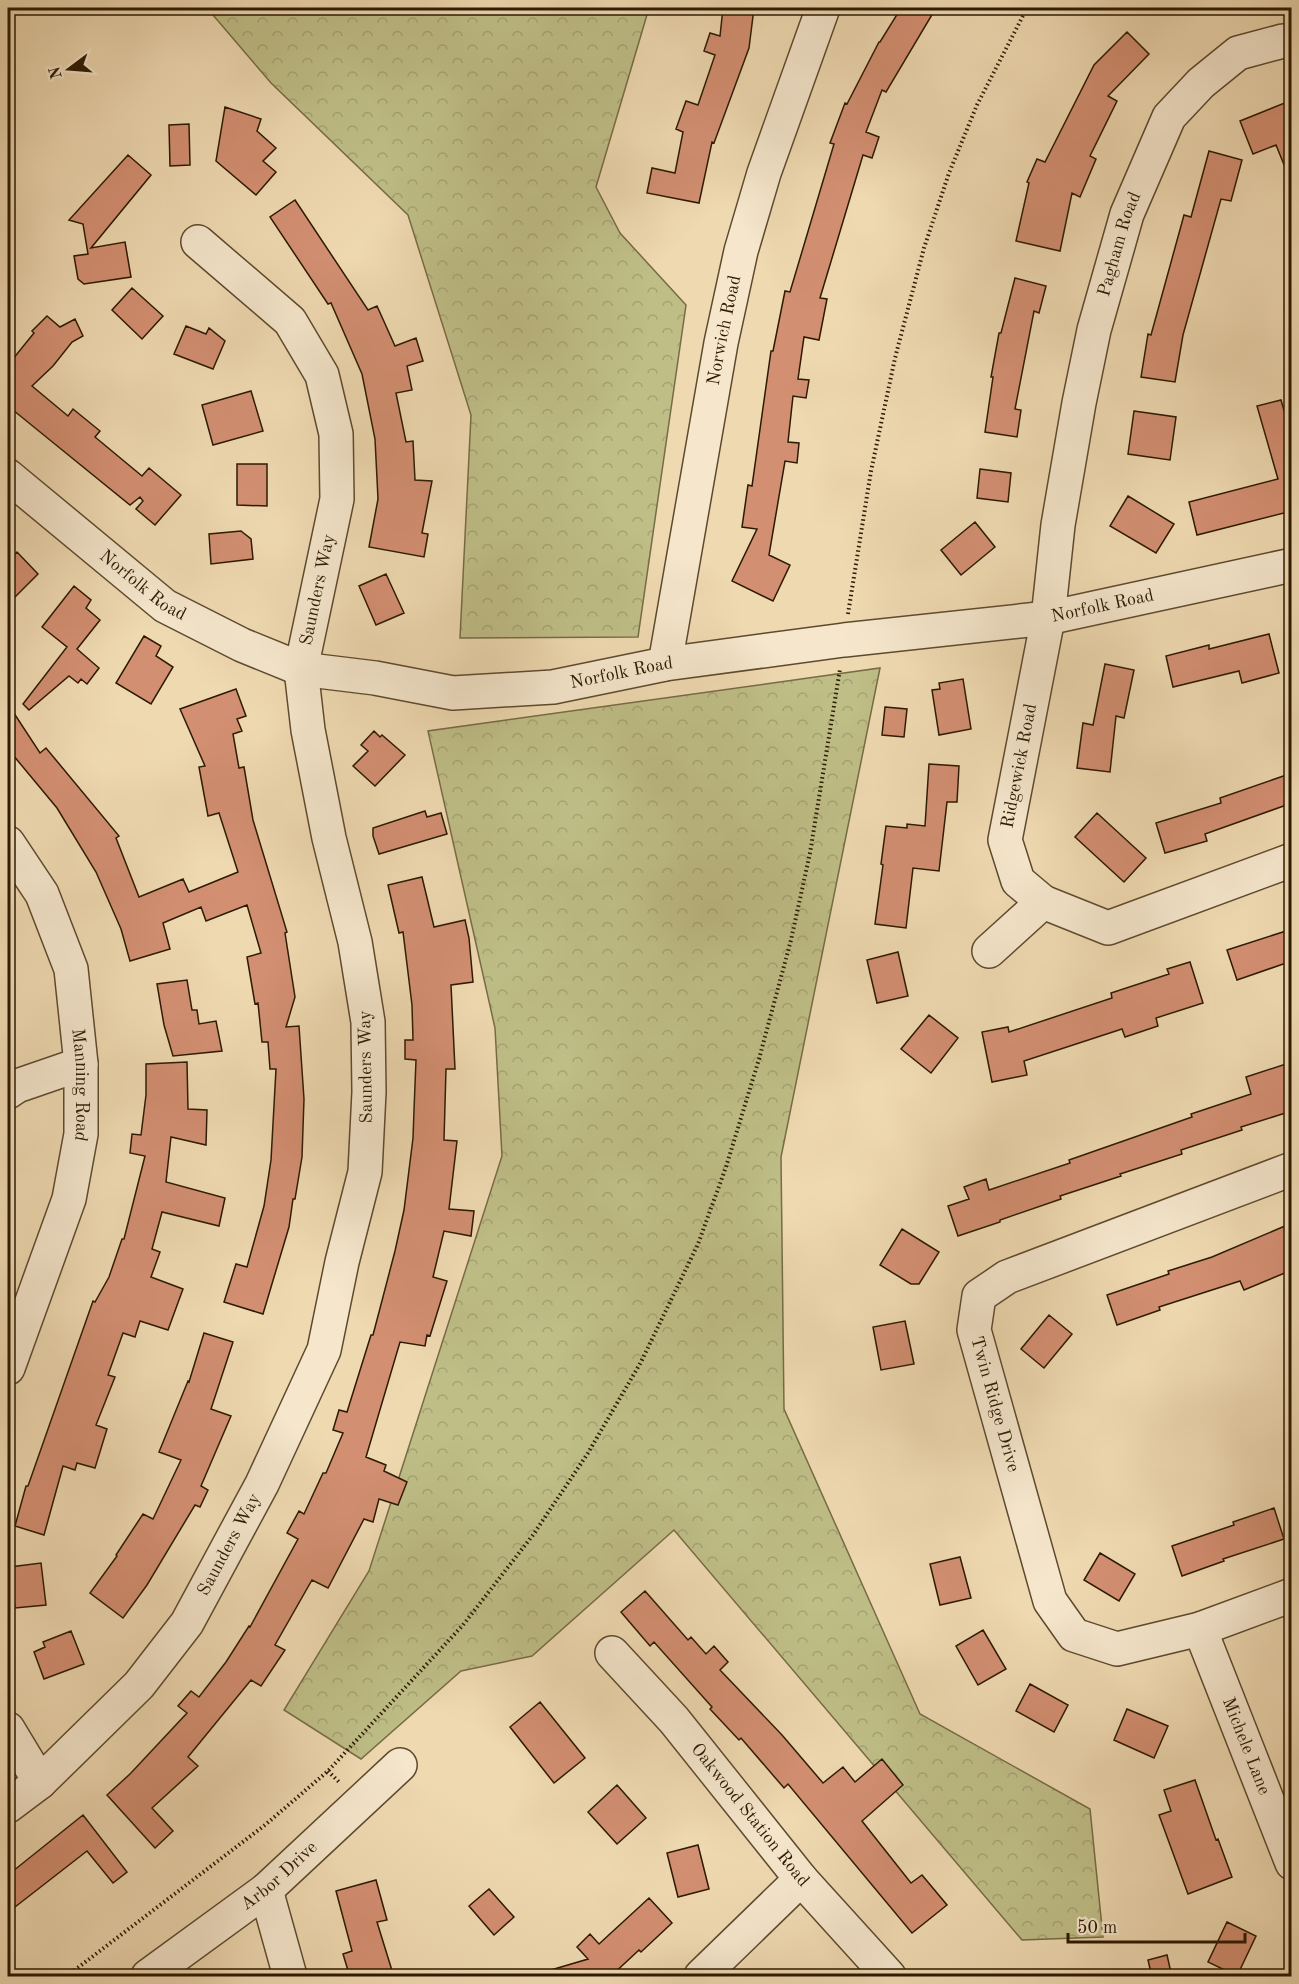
<svg xmlns="http://www.w3.org/2000/svg" width="1299" height="1984" font-family="'Old Standard TT',serif">
<defs>
<pattern id="forest-crowns" width="20" height="18" patternUnits="userSpaceOnUse" patternTransform="scale(1.5)"><rect width="20" height="18" fill="#bfbe87"/><path d="M2 6a3 3 0 1 1 6 0M12 15a3 3 0 1 1 6 0" fill="none" stroke="#a4a373"/></pattern>
</defs>
<rect width="100%" height="100%" fill="#efd9b1"/>
<filter id="stains"><feTurbulence type="fractalNoise" baseFrequency=".00333" numOctaves="4"/><feColorMatrix values="0 0 0 0 .2 0 0 0 0 .09 0 0 0 0 .02 0 0 0 .5 -.17"/></filter>
<radialGradient id="worn" r=".72"><stop offset=".6" stop-color="#630" stop-opacity="0"/><stop offset="1" stop-color="#630" stop-opacity=".3"/></radialGradient>
<!-- forest -->
<path fill="url(#forest-crowns)" stroke="#766c45" stroke-width="1.5" d="M207 8H649L596 187 620 233 686 305 638 637 460 638 471 415 408 215 271 83Z
M880 668 781 1157 784 1409 920 1714 1090 1809 1103 1937 1022 1940 674 1530 532 1656 461 1671 361 1759 284 1710 369 1571 502 1156 495 1028 428 731Z"/>
<!-- building -->
<path fill="#d38f72" stroke="#2c1a03" stroke-width="1.5" d="M723 8H754L749 48 714 143 712 142 699 203 647 193 652 168 675 173 683 132 676 129 686 101 698 105 715 55 704 51 710 33 720 36Z
M901 8H936L886 92 882 90 866 132 879 137 872 158 863 155 820 298 827 299 819 340 804 337 798 379 809 380 806 398 793 396 788 442 799 443 797 463 785 461 769 555 790 565 773 601 732 581 757 529 742 527 748 485 752 486 771 351H773L785 291 790 292 834 144 830 143 845 103 847 104 879 42H880Z
M1127 32 1149 54 1108 96 1117 101 1090 156 1096 159 1080 197 1072 193 1060 251 1016 241 1029 183 1027 182 1037 159 1045 162 1094 65Z
M1292 100V182H1291L1276 145 1253 154 1240 121Z
M225 107 261 119 257 131 276 148 263 161 276 172 256 195 216 161Z
M189 124 190 165 170 166 169 125Z
M1209 151 1242 160 1231 201 1221 199 1183 335 1175 382 1141 377 1148 334 1151 335 1184 215 1191 217Z
M128 155 151 175 91 248 125 242 131 277 84 284 78 279 74 256 88 254 83 224 69 220Z
M295 200 368 310 377 306 395 346 416 338 423 361 407 366 412 390 396 393 406 442 413 441 415 480 432 481 422 533 428 534 424 557 369 547 378 499 375 439 362 374 331 303 328 304 270 217Z
M1015 278 1046 286 1039 313 1034 311 1015 409 1021 410 1017 437 985 432 993 377H991L999 333H1001Z
M132 288 163 316 142 339 112 310Z
M47 316 60 327 75 319 83 336 72 342 53 366 32 386 68 416 73 409 100 431 95 437 142 476 149 468 181 495 155 525 136 509 143 501 140 497 130 505 8 406V365L34 333 32 331Z
M186 326 206 334 209 328 225 341 213 369 174 354Z
M251 391 263 431 213 445 202 405Z
M1281 400 1292 438V511L1197 535 1189 502 1278 479 1257 406Z
M1134 411 1176 417 1170 460 1128 454Z
M237 464H267V506L237 505Z
M980 469 1011 473 1008 502 977 498Z
M1128 496 1174 524 1156 553 1110 526Z
M975 522 995 547 961 575 941 550Z
M241 531 251 539 253 559 211 564 209 534Z
M17 552 38 574 8 604V561Z
M386 574 404 613 376 625 359 586Z
M74 586 91 600 86 608 100 620 77 649 99 668 87 684 81 679 78 683 69 676 29 710 23 704 67 647 42 627Z
M1269 634 1279 673 1242 683 1239 671 1173 687 1166 656 1209 645V649Z
M144 636 161 646 156 656 173 667 151 704 116 683Z
M1105 664 1134 670 1124 718 1116 716 1110 772 1077 768 1083 723 1093 725Z
M963 679 971 729 939 735 932 690 940 689 939 683Z
M236 689 246 716 237 719 242 731 233 734 239 768 244 767 253 820 287 932 285 933 295 997 286 1027 299 1026 304 1099 302 1157 295 1199H293L289 1227 263 1314 224 1302 236 1264 247 1267 264 1206 271 1160 276 1069H270L268 1042H262L258 1003 255 1004 247 957 261 953 247 905 206 921 201 907 163 923 170 949 130 961 121 929 96 872 57 808 8 749V704L40 753 46 748 119 836 116 838 139 897 183 879 189 892 238 872 219 813 208 816 199 767 205 766 180 709Z
M885 707 907 709 904 737 882 735Z
M374 731 380 737 382 735 405 755 375 786 353 766 368 751 361 745Z
M929 764 959 766 957 802H947L939 871 913 868 906 928 875 924 883 865 881 864 886 826 907 828V824L925 826Z
M1292 773V803L1205 834 1207 841 1165 853 1156 823 1221 803 1220 798Z
M425 811 427 817 441 813 447 834 379 854 373 836V828Z
M1097 813 1146 858 1124 882 1075 837Z
M422 877 434 927 465 920 469 938 473 982 451 985 455 1069H446L444 1140 457 1141 449 1209 474 1211 471 1236 444 1231 433 1277 447 1281 430 1336 427 1335 425 1346 400 1342 366 1457 386 1465 384 1471 407 1482 398 1505 379 1499 373 1522 364 1519 328 1588 312 1580 275 1645 285 1650 261 1686 251 1680 188 1757 198 1766 152 1808 173 1831 155 1848 107 1795 130 1774 187 1713 178 1706 191 1691 199 1697 226 1662 249 1626 250 1627 298 1539 287 1533 299 1511 304 1514 323 1473H326L343 1433 333 1430 339 1410 347 1412 371 1335H373L395 1251 404 1210 413 1138 414 1110 416 1060 405 1059V1040H413L412 1005 403 932 399 933 388 885Z
M1292 929V961L1237 980 1227 950Z
M898 952 908 996 877 1003 867 960Z
M1190 962 1203 1003 1156 1018 1158 1026 1125 1037 1122 1029 1024 1061 1027 1075 992 1082 982 1032 1008 1027 1009 1032 1112 998 1111 993 1169 974 1167 969Z
M187 980 192 1010H197L199 1024 216 1021 222 1051 173 1056 164 1025 157 984Z
M929 1015 958 1038 931 1073 901 1049Z
M187 1062 188 1109 207 1110 206 1145 171 1137 166 1182 225 1198 219 1226 162 1212 152 1249 160 1252 151 1277 183 1289 168 1330 140 1321 135 1337 123 1333 108 1375 115 1377 96 1425 107 1429 95 1468 77 1463 75 1470 63 1466 44 1535 15 1526 26 1486H28L93 1301 95 1302 109 1277 122 1239H124L145 1156 130 1153 132 1134 141 1135 146 1095V1064Z
M1292 1062V1111L1241 1127 1242 1130 1181 1150 1182 1154 1120 1174 1121 1176 1060 1196 1061 1199 1000 1220V1222L958 1236 948 1206 969 1199 964 1187 986 1179 989 1190 1070 1163 1069 1160 1192 1117 1191 1114 1251 1094 1246 1077Z
M1292 1223V1270L1244 1290 1240 1281 1159 1307 1160 1310 1117 1325 1107 1295 1169 1274 1168 1271 1212 1257Z
M902 1229 939 1252 919 1284H911L880 1265Z
M1049 1315 1072 1334 1044 1368 1021 1349Z
M905 1321 914 1364 881 1370 873 1327Z
M204 1333 233 1342 211 1409 231 1416 201 1486 208 1490 200 1507 195 1505 147 1585 123 1618 90 1593 117 1556 116 1555 143 1514 153 1519 181 1460 159 1452 188 1381 189 1382Z
M1274 1508 1284 1539 1223 1559 1224 1561 1182 1576 1172 1546 1234 1525 1233 1522Z
M1100 1553 1135 1574 1119 1601 1084 1580Z
M960 1557 971 1598 940 1605 930 1564Z
M41 1563 46 1605 15 1608 10 1567Z
M645 1591 688 1640 691 1637 706 1654 714 1646 728 1662 720 1670 782 1735 823 1783 843 1767 855 1782 882 1759 903 1785 862 1821 911 1883 922 1875 947 1905 912 1933 788 1784 784 1788 741 1738 739 1740 710 1709 712 1707 654 1642 650 1646 621 1612Z
M983 1630 1006 1669 978 1685 956 1646Z
M71 1631 84 1664 44 1679 34 1652 45 1647 43 1642Z
M1030 1684 1068 1705 1054 1732 1016 1711Z
M540 1702 585 1758 554 1783 510 1727Z
M1127 1709 1168 1726 1154 1758 1114 1740Z
M1195 1780 1216 1840 1218 1839 1232 1877 1188 1894 1159 1815 1171 1811 1164 1790Z
M617 1785 646 1818 617 1844 588 1812Z
M83 1815 127 1872 113 1883 87 1851 15 1907 8 1897V1875Z
M698 1845 709 1889 678 1897 667 1853Z
M376 1880 387 1920 377 1922 394 1977H350L343 1954 352 1951 336 1891Z
M489 1889 514 1917 494 1935 469 1906Z
M649 1898 672 1923 641 1952 639 1950 610 1977H545L544 1972 588 1959 577 1947 590 1934 599 1944Z
M1227 1922 1256 1936 1237 1976 1208 1962Z
M1167 1955 1172 1977H1152L1148 1960Z"/>
<g fill="none" stroke-linecap="round" stroke-linejoin="round">
<defs>
<g id="minor">
<path id="s1" d="M8 476 165 606 242 645 301 669 375 678 453 693 553 687 665 664 844 640 1048 618 1292 565"/>
<path id="s2" d="M665 664 721 343 741 251 764 173 823 8"/>
<path id="s3" d="M8 843 42 894 71 969 81 1064V1134L69 1199 8 1368"/>
<path d="M1043 902 1108 928 1292 860"/>
<path id="s4" d="M989 951 1043 902 1018 881 1005 840 1048 618 1058 525 1079 403 1094 330 1127 214 1169 117 1201 83 1238 53 1283 41 1292 42"/>
<path d="M8 1092 17 1086 81 1064"/>
<path id="s5" d="M1292 1169 1007 1277 979 1296 974 1330 1050 1601 1074 1635 1117 1649 1200 1629 1292 1595"/>
<path id="s6" d="M1200 1629 1292 1863"/>
<path id="s7" d="M612 1653 674 1720 801 1879 889 1976"/>
<path d="M8 1729 40 1782"/>
<path id="s8" d="M8 1806 40 1782 139 1685 187 1623 262 1484 324 1350 342 1262 365 1172 369 1092 368 1022 355 942 329 838 308 730 301 669 337 499 336 434 322 375 290 321 198 242"/>
<path d="M266 1890 290 1976"/>
<path id="s9" d="M148 1976 266 1890 400 1765"/>
<path d="M701 1976 801 1879"/>
</g>
</defs>
<!-- minor casing -->
<use href="#minor" stroke="#5d4a2e" stroke-width="36"/>
<!-- path -->
<path stroke="#2c1a03" stroke-width="4" stroke-dasharray="1.5 3" stroke-linecap="butt" d="M848 614 871 471 895 358 924 248 949 173 977 105 1027 8
M328 1771 340 1783
M67 1976 265 1825 328 1771 463 1625 533 1535 588 1453 641 1362 698 1244 726 1167 759 1059 791 940 810 853 840 669"/>
<!-- minor -->
<use href="#minor" stroke="#f5e6cc" stroke-width="33"/>
</g>
<g text-anchor="middle" dominant-baseline="central" stroke-width="5" stroke-linejoin="round" paint-order="stroke">
<!-- street labels -->
<g font-size="18" fill="#2c1a03" stroke="#f5e6cc">
<text stroke="none"><textPath href="#s4" startOffset="756">Pagham Road</textPath></text>
<text stroke="none"><textPath href="#s2" startOffset="339">Norwich Road</textPath></text>
<text stroke="none"><textPath href="#s1" startOffset="174">Norfolk Road</textPath></text>
<text stroke="none"><textPath href="#s8" startOffset="1336">Saunders Way</textPath></text>
<text stroke="none"><textPath href="#s1" startOffset="1164">Norfolk Road</textPath></text>
<text stroke="none"><textPath href="#s1" startOffset="678">Norfolk Road</textPath></text>
<text stroke="none"><textPath href="#s4" startOffset="224">Ridgewick Road</textPath></text>
<text transform="translate(366 1067) rotate(-91)">Saunders Way</text>
<text stroke="none"><textPath href="#s3" startOffset="258">Manning Road</textPath></text>
<text stroke="none"><textPath href="#s5" startOffset="450">Twin Ridge Drive</textPath></text>
<text stroke="none"><textPath href="#s8" startOffset="346">Saunders Way</textPath></text>
<text stroke="none"><textPath href="#s6" startOffset="126">Michele Lane</textPath></text>
<text stroke="none"><textPath href="#s7" startOffset="213">Oakwood Station Road</textPath></text>
<text stroke="none"><textPath href="#s9" startOffset="165">Arbor Drive</textPath></text>
</g>
</g>
<!-- margin -->
<rect width="1299" height="1984" fill="none" stroke="#efd9b1" stroke-width="30"/>
<rect x="9" y="9" width="1281" height="1966" fill="none" stroke="#2c1a03" stroke-width="3"/>
<rect x="15" y="15" width="1269" height="1954" fill="none" stroke="#2c1a03" stroke-width="1.5"/>
<!-- north arrow -->
<g transform="translate(69 69) rotate(254)" stroke="#f5e6cc" stroke-width="4.5" paint-order="stroke">
<path d="M0-4.5L10 22L0 15L-10 22Z" fill="#2c1a03"/>
<text y="-9" font-size="16" font-weight="bold" text-anchor="middle" fill="#2c1a03">N</text>
</g>
<!-- scale -->
<path d="M1068 1933v9h177v-9" fill="none" stroke="#2c1a03" stroke-width="3"/>
<text x="1077" y="1933" font-size="18" fill="#2c1a03" stroke="#f5e6cc" stroke-width="4.5" paint-order="stroke">50 m</text>
<rect width="100%" height="100%" filter="url(#stains)"/>
<rect width="100%" height="100%" fill="url(#worn)"/>
</svg>
